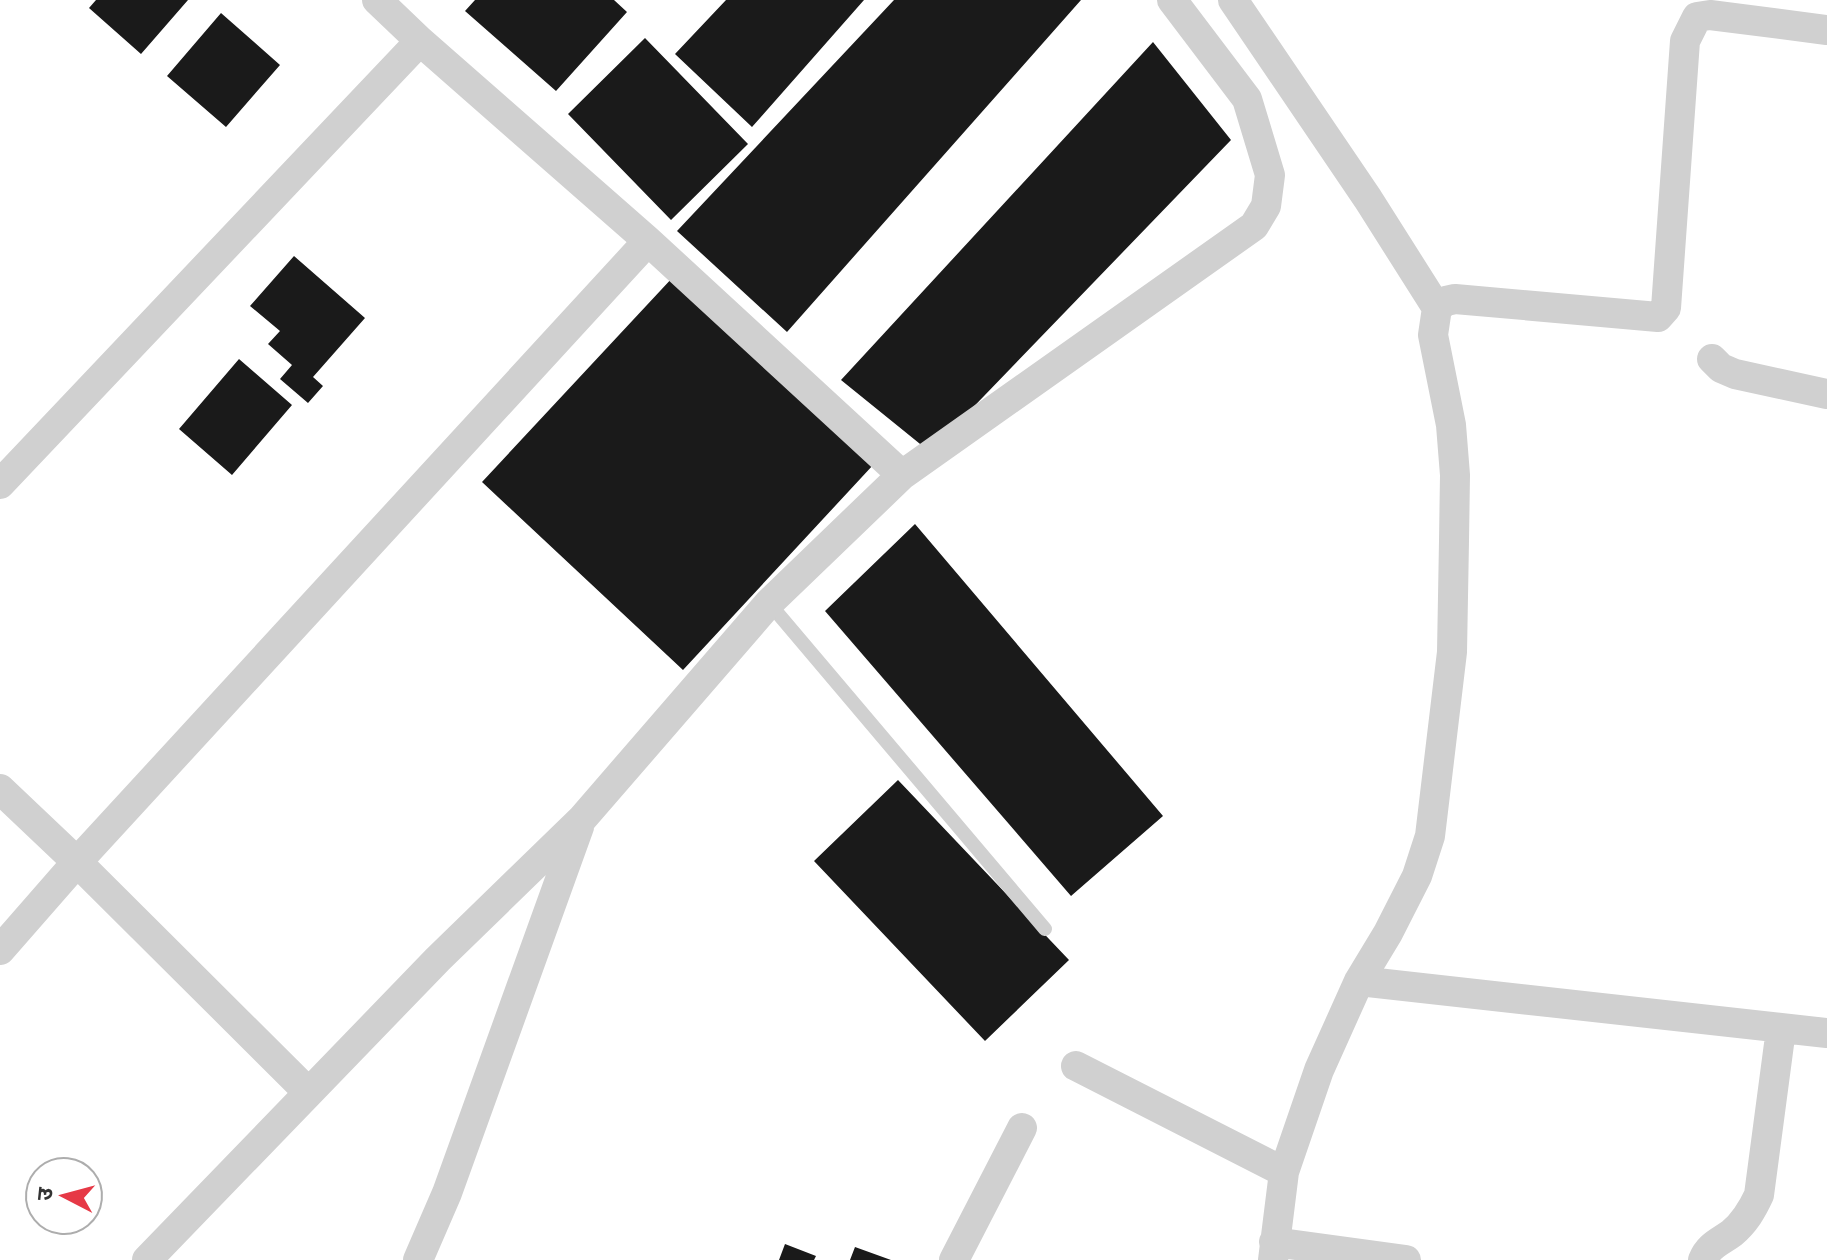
<svg xmlns="http://www.w3.org/2000/svg" width="1827" height="1260" font-family="'Alegreya Sans','Noto Sans Devanagari',sans-serif">
<rect width="100%" height="100%" fill="#fff"/>
<!-- building -->
<path fill="#1a1a1a" d="M96 0H188L141 54 89 8Z
M475 0H614L627 12 556 91 465 11Z
M726 0H864L752 127 675 54Z
M894 0H1081L787 332 677 231Z
M221 13 280 65 226 127 167 76Z
M645 38 748 144 671 220 568 114Z
M1153 42 1231 140 930 452 841 380Z
M294 256 365 318 313 377 323 386 308 403 280 379 292 365 268 344 280 331 250 306Z
M674 276 874 464 683 670 482 482Z
M239 359 292 405 232 475 179 429Z
M915 524 1163 816 1071 896 825 611Z
M898 780 1069 960 985 1041 814 861Z
M785 1244 816 1256 814 1260H779Z
M855 1247 891 1260H850Z"/>
<g fill="none" stroke-linecap="round" stroke-linejoin="round">
<!-- service -->
<path stroke="#d0d0d0" stroke-width="14" d="M769 603 1045 929"/>
<!-- minor -->
<path stroke="#d0d0d0" stroke-width="30" d="M1233 0 1368 199 1437 308
M1712 359 1721 368 1735 374 1827 394
M902 475 1254 226 1266 206 1270 175 1247 99 1172 0
M0 484 420 41
M0 789 77 862 308 1092
M0 950 77 862 648 241
M1359 981 1827 1033
M1076 1066 1284 1172
M1274 1242 1406 1260
M147 1260 438 959 582 819 769 603 902 475 648 241 420 41 377 0
M418 1260 447 1193 579 827
M954 1260 1022 1128
M1273 1260 1284 1172 1319 1070 1359 981 1388 933 1417 876 1430 836 1452 652 1454 541 1455 475 1451 425 1433 335 1437 308 1446 301 1455 299 1658 317 1666 308 1685 41 1697 17 1710 15 1827 30
M1703 1260C1709 1245 1720 1242 1732 1233 1745 1222 1752 1210 1759 1195L1781 1029"/>
</g>
<!-- north arrow -->
<g transform="translate(64 1196) rotate(276)"><circle r="38" fill="#ffffff" stroke="#adadad" stroke-width="2"/>
<path d="M0-6L14 30L0 20L-14 30Z" fill="#e63946"/>
<text y="-12" font-size="22" font-weight="bold" text-anchor="middle" fill="#333333">उ</text>
</g>
</svg>
